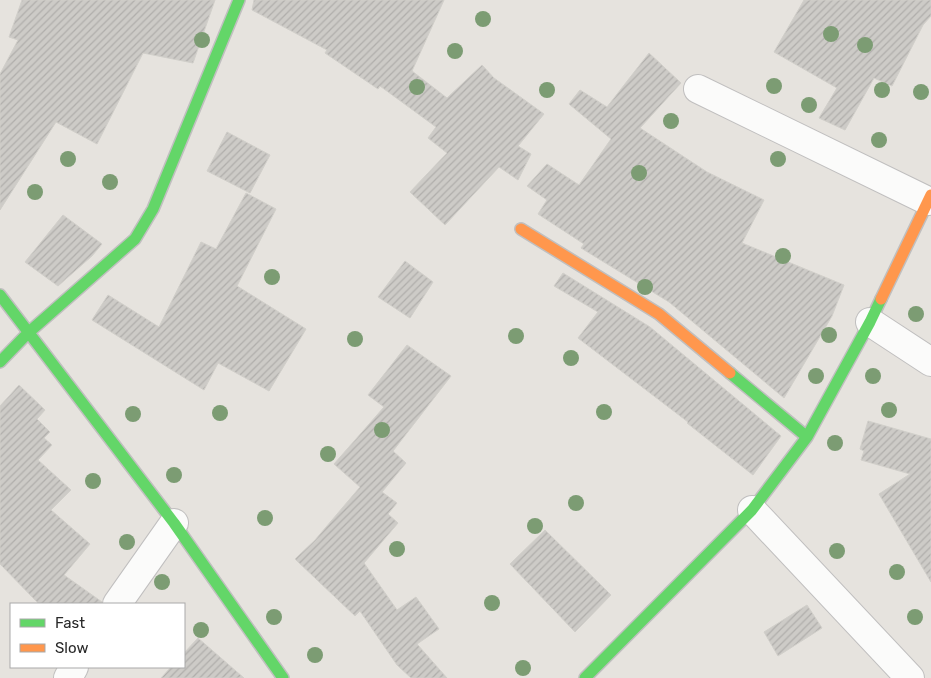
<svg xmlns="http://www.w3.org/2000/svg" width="931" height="678" font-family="Rubik,sans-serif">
<defs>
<pattern id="building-hatch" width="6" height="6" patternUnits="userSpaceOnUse" patternTransform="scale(1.25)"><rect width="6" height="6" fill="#cdcbc7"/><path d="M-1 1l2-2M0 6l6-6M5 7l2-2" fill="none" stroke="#b0aeab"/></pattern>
</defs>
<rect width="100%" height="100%" fill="#e6e3de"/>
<!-- building -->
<path fill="url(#building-hatch)" stroke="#d1cfca" d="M22 0H215L193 63 143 53 97 144 56 122 0 210V74L18 40 9 37Z
M254 0H444L412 71 447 98 482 65 494 78 544 114 518 146 531 154 518 180 499 167 445 225 410 192 447 153 428 138 436 127 380 86 378 89 325 53 327 50 252 10Z
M804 0H931V16L923 25 892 86 874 78 845 130 819 118 837 88 774 52Z
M649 53 681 83 640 128 707 172 764 200 742 243 844 285 832 316 784 398 669 302 581 248 584 244 538 214 547 200 527 186 547 164 579 185 611 139 569 104 580 90 607 107Z
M227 132 270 155 250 193 207 171Z
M246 193 276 209 237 286 306 329 269 391 218 363 204 390 92 320 108 295 159 327 201 242 216 249Z
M63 215 102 244 92 256 58 286 25 262Z
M405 261 433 282 410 318 378 297Z
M563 273 650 327 781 436 753 475 687 423 688 422 578 338 598 312 554 286Z
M407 345 451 376 393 451 406 463 382 492 397 503 388 514 398 523 364 563 397 610 416 597 439 629 417 644 447 678H411L397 665 360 611 355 616 295 559 315 540 360 487 334 464 384 407 368 395Z
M19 385 45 410 37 419 50 432 44 438 52 445 38 460 71 490 51 510 90 544 64 575 102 602V604H39L0 564V406Z
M868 421 931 439V582L879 494 910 474 861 460 864 451 860 449Z
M545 530 611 595 575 632 510 564Z
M807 605 822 628 778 656 764 632Z
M198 638 244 678H161L171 667H184V653Z"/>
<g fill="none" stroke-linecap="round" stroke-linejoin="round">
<defs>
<path id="street" d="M698 89 928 201
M870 322 931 362
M752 510 910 678
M117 604 174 523
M68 678 74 667"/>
<path id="fast" d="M0 295 174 523 283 678
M0 362 28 333 135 239 153 209 239 0
M730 373 807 437
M585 678 752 510 807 437 870 322 881 299"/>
<path id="slow" d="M521 229 659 314 730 373
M881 299 931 195"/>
</defs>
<!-- street casing -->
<use href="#street" stroke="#c0bfbf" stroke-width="30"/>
<!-- fast casing -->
<use href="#fast" stroke="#c0bfbf" stroke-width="14"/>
<!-- slow casing -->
<use href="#slow" stroke="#c0bfbf" stroke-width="14"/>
<!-- street -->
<use href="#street" stroke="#fbfbfa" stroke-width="28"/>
<!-- fast -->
<use href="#fast" stroke="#63d668" stroke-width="11"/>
<!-- slow -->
<use href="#slow" stroke="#ff974d" stroke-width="11"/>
</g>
<!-- trees -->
<g fill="#7c9c73">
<circle cx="483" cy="19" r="8"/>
<circle cx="831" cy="34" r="8"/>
<circle cx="202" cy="40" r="8"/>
<circle cx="865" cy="45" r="8"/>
<circle cx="455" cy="51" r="8"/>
<circle cx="774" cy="86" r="8"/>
<circle cx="417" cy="87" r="8"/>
<circle cx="547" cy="90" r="8"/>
<circle cx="882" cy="90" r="8"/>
<circle cx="921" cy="92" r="8"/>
<circle cx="809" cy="105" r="8"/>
<circle cx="671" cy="121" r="8"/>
<circle cx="879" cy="140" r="8"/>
<circle cx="68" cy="159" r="8"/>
<circle cx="778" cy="159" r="8"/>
<circle cx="639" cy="173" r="8"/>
<circle cx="110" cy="182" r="8"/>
<circle cx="35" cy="192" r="8"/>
<circle cx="783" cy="256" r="8"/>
<circle cx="272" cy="277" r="8"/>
<circle cx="645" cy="287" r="8"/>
<circle cx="916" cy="314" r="8"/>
<circle cx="829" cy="335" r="8"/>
<circle cx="516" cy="336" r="8"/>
<circle cx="355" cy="339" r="8"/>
<circle cx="571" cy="358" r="8"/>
<circle cx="816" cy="376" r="8"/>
<circle cx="873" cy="376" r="8"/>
<circle cx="889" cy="410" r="8"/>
<circle cx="604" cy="412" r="8"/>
<circle cx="220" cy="413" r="8"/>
<circle cx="133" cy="414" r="8"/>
<circle cx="382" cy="430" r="8"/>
<circle cx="835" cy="443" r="8"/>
<circle cx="328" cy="454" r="8"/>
<circle cx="174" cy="475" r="8"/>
<circle cx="93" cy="481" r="8"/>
<circle cx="576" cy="503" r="8"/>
<circle cx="265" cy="518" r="8"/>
<circle cx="535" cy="526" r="8"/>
<circle cx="127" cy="542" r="8"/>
<circle cx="397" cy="549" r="8"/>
<circle cx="837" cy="551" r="8"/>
<circle cx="897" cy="572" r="8"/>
<circle cx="162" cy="582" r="8"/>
<circle cx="492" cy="603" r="8"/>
<circle cx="274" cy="617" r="8"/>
<circle cx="915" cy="617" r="8"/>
<circle cx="201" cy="630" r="8"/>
<circle cx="315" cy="655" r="8"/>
<circle cx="523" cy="668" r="8"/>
</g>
<!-- legend -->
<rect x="10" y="603" width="175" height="65" fill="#ffffff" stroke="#a9a9a9"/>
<rect x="20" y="619" width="25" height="8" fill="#63d668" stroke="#a9a9a9"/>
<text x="55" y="628" font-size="15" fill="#282828">Fast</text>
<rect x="20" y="644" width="25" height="8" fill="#ff974d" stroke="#a9a9a9"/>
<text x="55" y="653" font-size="15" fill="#282828">Slow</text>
</svg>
